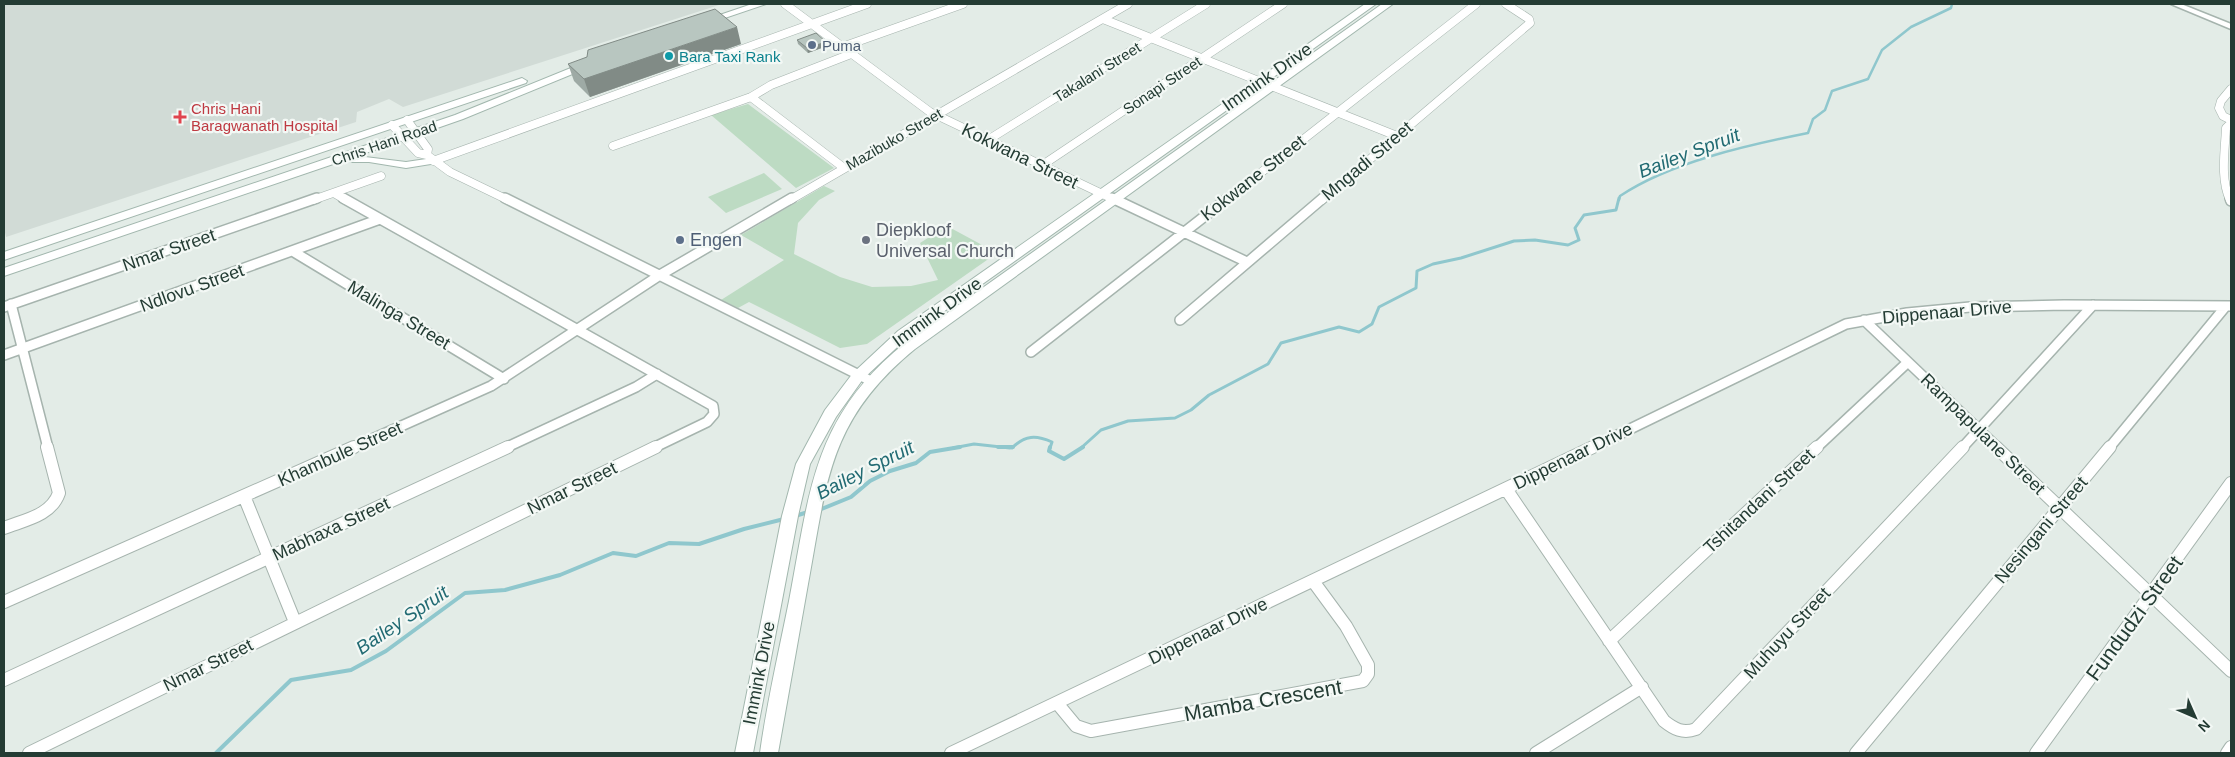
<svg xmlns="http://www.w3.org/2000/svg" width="2235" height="757" font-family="Arial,sans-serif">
<rect width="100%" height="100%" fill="#e3ece7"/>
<!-- built -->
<path fill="#d1dbd6" d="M4 4H722L403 107 389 99 357 112 356 122 6 237 4 228Z"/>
<!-- green -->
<path fill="#bddbc3" d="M748 104 834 168 796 188 711 115Z
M764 173 782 189 726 213 708 197Z
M824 186 835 191 819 200 798 223 794 254 840 277 872 287 911 286 938 280 920 243 947 226 997 253 867 344 840 348 749 302 738 308 721 300 784 260 741 235Z"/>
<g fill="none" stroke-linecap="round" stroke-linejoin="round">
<!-- stream-far2 -->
<path stroke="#8fc7cd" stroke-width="2.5" d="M1619 200 1620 196C1671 162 1748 145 1808 133L1813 119 1825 110 1832 91 1868 79 1882 50 1911 27 1951 8 1952 4"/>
<!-- stream-far1 -->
<path stroke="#8fc7cd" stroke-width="3" d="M953 448 974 444 1010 448
M1012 448C1025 435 1036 435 1052 442L1050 448
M1081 448 1101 430 1128 421 1175 418 1191 410 1209 395 1268 364 1281 343 1339 327 1359 332 1372 324 1379 307 1416 288 1417 271 1433 264 1461 258 1514 241 1535 240 1568 245 1579 240 1575 228 1584 215 1616 210 1619 198"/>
<!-- stream -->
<path stroke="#8fc7cd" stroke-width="4" d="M998 447H1013
M1050 447 1049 451 1064 459 1083 447
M819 510 851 497 870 481 890 471 916 463 930 452 960 447
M795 516 808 512
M216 753 291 680 351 670 386 651 465 593 505 590 560 575 613 553 636 556 669 543 699 544 744 529 784 519"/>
<defs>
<path id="minor-far2" d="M785 4 930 112 1115 200
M1103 19 1397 136
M842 47 963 4
M2231 89 2221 101 2219 108 2223 116 2231 120
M751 97 844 168
M407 120 428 149 427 155
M392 125 418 153 427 155 450 172 508 200
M988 140 1206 4
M613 146 751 97 771 85 851 54
M433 161 867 4
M1041 166 1283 4
M334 193 346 200
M313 200 381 176
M790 200 1128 4
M1226 200 1476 4
M1322 200 1530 23 1529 19 1506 4
M2230 200C2220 179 2225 150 2226 128L2231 123"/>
<path id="minor-far1" d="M343 198 713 406 714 414 707 422 653 448
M505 198 871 381
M1112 198 1247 262
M2230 198 2231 201
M294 252 504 379
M11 304 48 448
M4 307 317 198
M1180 320 1323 198
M1864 320 1998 448
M1031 352 1228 198
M4 355 380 219
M352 448 491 386 660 275 792 198
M505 448 636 387 657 374
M1591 448 1846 324 1907 313 1970 307 2064 305 2231 306
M1816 448 1908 362
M1962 448 2093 305
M2109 448 2226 306"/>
<path id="minor" d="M1996 447 2231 671
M1506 489 1664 721C1674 729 1683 734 1696 729L1963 447
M244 496 295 622
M4 528C24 520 51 516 59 493L47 447
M4 602 354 447
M1609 641 1817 447
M4 680 508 447
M1057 703 1076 726 1091 731 1363 681 1368 674V665L1346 626 1313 581
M29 753 656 447
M951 753 1593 447
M1536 753 1642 687
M1856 753 2110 447
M2036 753 2231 483
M2227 753 2231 747"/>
<path id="tertiary" d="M2171 4H2181L2231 24V29Z"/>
<path id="secondary" d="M752 4H766L710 23H704L702 21Z
M1365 4H1376L908 337 863 379 836 417 810 464 798 516 753 753H735L782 516 796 464 825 410 853 373 898 331Z
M1382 4H1393L915 349C828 420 827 482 808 584 798 640 788 697 778 753H760C767 702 779 651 789 601 810 492 812 418 905 343Z
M588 61 593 64 592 66 463 119 357 156 406 162 433 158 439 161 437 163 406 168 369 162H350L345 160 4 276V268L455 115Z
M522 78 527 81 526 83 4 260V252Z"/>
</defs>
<!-- minor-far2 casing -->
<use href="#minor-far2" stroke="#a6b4ae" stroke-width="9"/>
<!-- minor-far1 casing -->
<use href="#minor-far1" stroke="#a6b4ae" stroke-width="12"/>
<!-- minor casing -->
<use href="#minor" stroke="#a6b4ae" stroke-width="14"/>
<!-- tertiary casing -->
<use href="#tertiary" stroke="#a6b4ae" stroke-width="3"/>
<!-- secondary casing -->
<use href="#secondary" stroke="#a2b7ae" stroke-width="2"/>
<!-- minor-far2 -->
<use href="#minor-far2" stroke="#fff" stroke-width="8"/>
<!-- minor-far1 -->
<use href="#minor-far1" stroke="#fff" stroke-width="9"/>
<!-- minor -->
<use href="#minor" stroke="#fff" stroke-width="12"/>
<!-- tertiary -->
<use href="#tertiary" fill="#fff" fill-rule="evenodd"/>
<!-- secondary -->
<use href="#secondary" fill="#fff" fill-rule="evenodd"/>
</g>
<!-- wall -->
<path fill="#9eaaa5" d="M797 40 826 42 827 46 808 53 798 44Z
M741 44 590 97 574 81 568 64Z"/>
<!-- shaded-wall -->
<path fill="#818b86" d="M737 27 741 44 590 97 584 79Z
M826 42 827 46 808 53 807 48Z"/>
<!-- building -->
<path fill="#b8c6c0" stroke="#818b86" d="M715 9 737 27 584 79 568 64 587 57 588 50Z
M816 33 826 42 807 48 797 40Z"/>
<!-- markers -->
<g fill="#5c6f8a" stroke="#f3f8f5" stroke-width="2">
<circle cx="812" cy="45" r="5"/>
<circle cx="680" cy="240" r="5"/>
</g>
<circle fill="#0f9aa8" stroke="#f3f8f5" stroke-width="2" cx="669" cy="56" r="5"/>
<path fill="#e0444e" stroke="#f3f8f5" stroke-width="2" d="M177.5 109.5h5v5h5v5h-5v5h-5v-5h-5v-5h5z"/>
<circle fill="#6b7280" stroke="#f3f8f5" stroke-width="2" cx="866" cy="240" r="5"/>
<g text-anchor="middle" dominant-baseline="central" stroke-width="4.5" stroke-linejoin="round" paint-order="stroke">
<!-- far-service labels -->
<g font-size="15" fill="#4e5e75" stroke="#f3f8f5" text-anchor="start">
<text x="822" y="45">Puma</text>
</g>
<!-- far-culture labels -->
<g font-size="15" fill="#0d838f" stroke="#f3f8f5" text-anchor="start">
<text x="679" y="56">Bara Taxi Rank</text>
</g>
<!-- far-street labels -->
<g font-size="15" fill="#243c34" stroke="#f3f8f5">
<text transform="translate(1097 72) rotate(-32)">Takalani Street</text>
<text transform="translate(1162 85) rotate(-34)">Sonapi Street</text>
<text transform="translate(894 139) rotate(-30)">Mazibuko Street</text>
<text transform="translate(384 143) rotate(-19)">Chris Hani Road</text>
</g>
<!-- far-health labels -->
<g font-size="15" fill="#be3a42" stroke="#f3f8f5" text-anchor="start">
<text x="191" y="108">Chris Hani<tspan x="191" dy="17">Baragwanath Hospital</tspan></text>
</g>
<!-- street labels -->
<g font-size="18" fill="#243c34" stroke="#f3f8f5">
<text transform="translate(1267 77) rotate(-35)">Immink Drive</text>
<text transform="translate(1020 156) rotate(26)">Kokwana Street</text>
<text transform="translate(1367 161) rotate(-40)">Mngadi Street</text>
<text transform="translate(1253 178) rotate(-38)">Kokwane Street</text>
<text transform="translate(169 250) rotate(-19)">Nmar Street</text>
<text transform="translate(192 288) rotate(-20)">Ndlovu Street</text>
<text transform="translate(937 312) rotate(-36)">Immink Drive</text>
<text transform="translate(1947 312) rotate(-5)">Dippenaar Drive</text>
<text transform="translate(399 315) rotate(31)">Malinga Street</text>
<text transform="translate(1983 434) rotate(44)">Rampapulane Street</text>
<text transform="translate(340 454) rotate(-24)">Khambule Street</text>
<text transform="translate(1573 456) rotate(-26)">Dippenaar Drive</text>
<text transform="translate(572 488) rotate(-26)">Nmar Street</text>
<text transform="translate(1759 501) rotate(-43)">Tshitandani Street</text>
<text transform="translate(331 529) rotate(-25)">Mabhaxa Street</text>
<text transform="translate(2041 530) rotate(-50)">Nesingani Street</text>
<text transform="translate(1208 631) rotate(-26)">Dippenaar Drive</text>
<text transform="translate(1787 633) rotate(-47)">Muhuyu Street</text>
<text transform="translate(208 665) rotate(-26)">Nmar Street</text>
<text transform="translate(759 673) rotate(-79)">Immink Drive</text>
</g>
<!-- worship labels -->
<g font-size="18" fill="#5b616d" stroke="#f3f8f5" text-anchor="start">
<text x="876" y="230">Diepkloof<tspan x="876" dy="21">Universal Church</tspan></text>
</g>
<!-- service labels -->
<g font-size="18" fill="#4e5e75" stroke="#f3f8f5" text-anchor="start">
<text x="690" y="240">Engen</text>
</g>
<!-- water labels -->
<g font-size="19" font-style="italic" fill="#226b73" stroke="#f3f8f5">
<text transform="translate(1689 153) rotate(-21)">Bailey Spruit</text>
<text transform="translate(865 470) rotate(-27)">Bailey Spruit</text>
<text transform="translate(402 620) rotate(-34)">Bailey Spruit</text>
</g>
<!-- near-street labels -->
<g font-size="21" fill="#243c34" stroke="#f3f8f5">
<text transform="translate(2134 618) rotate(-54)">Fundudzi Street</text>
<text transform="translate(1263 700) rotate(-10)">Mamba Crescent</text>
</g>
</g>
<!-- border -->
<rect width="2235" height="757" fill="none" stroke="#243c34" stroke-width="10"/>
<!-- north arrow -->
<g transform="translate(2195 717) rotate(135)" stroke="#f3f8f5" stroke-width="4" paint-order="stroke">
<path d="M0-4L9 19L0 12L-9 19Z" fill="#243c34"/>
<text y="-8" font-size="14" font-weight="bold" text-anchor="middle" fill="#243c34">N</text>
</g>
</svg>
